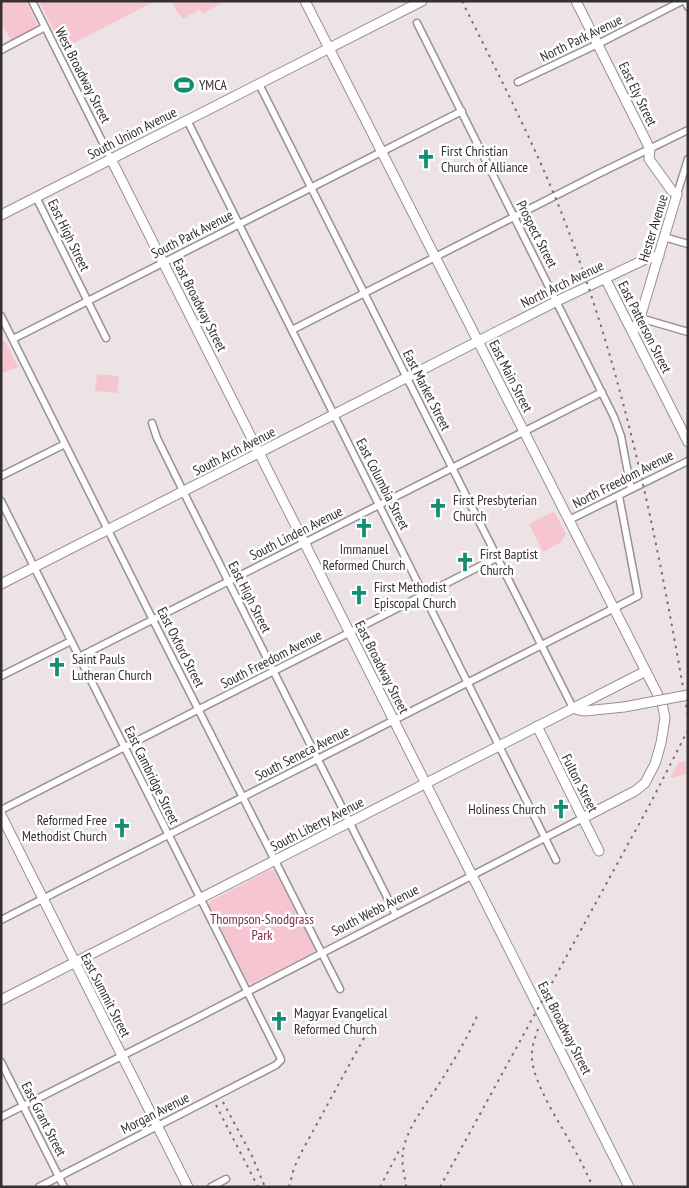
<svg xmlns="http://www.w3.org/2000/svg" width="689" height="1188" font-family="'PT Sans Narrow',sans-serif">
<rect width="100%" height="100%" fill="#ede3e5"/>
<!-- green -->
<path fill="#f5c5d1" d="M1 1H26L38 26 11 41 1 21Z
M39 1H155L63 49Z
M172 1H225L203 14 200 9 183 19 175 9Z
M1 341H5L18 367 1 374Z
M97 374 119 376 117 393 95 391Z
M554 511 566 534 561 542 543 552 529 524Z
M685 761 687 774 670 778 679 762Z
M269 870 275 871 315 948 313 953 252 984 247 982 209 906V902Z"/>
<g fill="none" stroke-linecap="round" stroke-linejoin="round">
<defs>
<path id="street" d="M32 1 111 159
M685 1 688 7
M417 23 614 417 621 436 631 489
M1 50 45 27
M518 82 598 44 682 1
M259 84 573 708
M187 120 556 860
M677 194 688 159
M36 197 106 338
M664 237 688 244
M1 316 153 620 340 989
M640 318 688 332
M292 330 596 175 688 130
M13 339 462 111
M152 423 157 438 187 499 396 915
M1 476 65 444
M1 501 280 1057 281 1060 276 1065 39 1187
M569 520 688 461
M79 657 602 392
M1 676 71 641
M1 810 498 557
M1 920 638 596 619 496
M1 1062 64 1187
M1 1117 197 1018 583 818
M211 1187 226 1179"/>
<path id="secondary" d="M305 1 662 703 665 718 661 743 655 764 645 783 635 791 583 818
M576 1 650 149 649 159 672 191 677 194 640 318 633 333
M111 159 629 1187
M1 215 422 1
M605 278 688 442
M1 584 557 301 648 258 659 256
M573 708 579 710 585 711 624 707
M537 726 599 851
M1 815 188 1187
M1 1000 646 671"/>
</defs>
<!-- street casing -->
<use href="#street" stroke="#999092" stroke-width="9"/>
<!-- secondary casing -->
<use href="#secondary" stroke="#999092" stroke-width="11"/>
<!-- street -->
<use href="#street" stroke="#fff" stroke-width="6"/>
<!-- secondary -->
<use href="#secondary" stroke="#fff" stroke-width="9"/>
<!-- rail -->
<path stroke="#777173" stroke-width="2" stroke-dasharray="2.5 5" stroke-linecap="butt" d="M462 1C500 78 540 154 570 235 628 390 660 553 688 716
M538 1029C535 1038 531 1048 532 1059 534 1085 561 1125 574 1149 581 1161 587 1174 593 1187
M223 1102 252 1156 265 1187
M216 1105 258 1187
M289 1187 294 1168 301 1153 370 1027
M380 1187 401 1147
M406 1187C405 1175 401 1164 403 1152 406 1128 428 1102 441 1081 454 1060 468 1037 478 1014
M440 1187 650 804 688 730"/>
<defs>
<path id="secondary-bridge" d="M624 707 688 695"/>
</defs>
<!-- secondary-bridge casing -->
<use href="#secondary-bridge" stroke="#999092" stroke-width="11" stroke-linecap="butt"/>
<!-- secondary-bridge -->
<use href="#secondary-bridge" stroke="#fff" stroke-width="9"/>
</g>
<!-- icons -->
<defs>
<symbol id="stadium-bare" viewBox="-9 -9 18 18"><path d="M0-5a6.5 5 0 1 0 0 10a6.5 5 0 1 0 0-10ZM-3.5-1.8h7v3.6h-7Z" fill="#138e72" stroke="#fff" stroke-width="2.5" paint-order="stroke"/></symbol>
<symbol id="church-bare" viewBox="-9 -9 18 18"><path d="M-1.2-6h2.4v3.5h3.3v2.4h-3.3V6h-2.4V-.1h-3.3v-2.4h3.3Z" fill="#138e72" stroke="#fff" stroke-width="2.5" paint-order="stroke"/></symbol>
</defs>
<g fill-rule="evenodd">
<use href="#stadium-bare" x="170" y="71" width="28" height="28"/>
<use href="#church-bare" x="412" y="145" width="28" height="28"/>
<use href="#church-bare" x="424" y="494" width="28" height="28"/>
<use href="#church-bare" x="350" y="514" width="28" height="28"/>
<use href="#church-bare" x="451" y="548" width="28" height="28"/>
<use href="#church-bare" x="345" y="581" width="28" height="28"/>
<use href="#church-bare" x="43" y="653" width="28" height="28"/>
<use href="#church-bare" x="547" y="795" width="28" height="28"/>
<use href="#church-bare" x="108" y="814" width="28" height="28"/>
<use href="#church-bare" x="265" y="1007" width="28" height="28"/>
</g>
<g text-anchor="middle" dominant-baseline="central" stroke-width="5" stroke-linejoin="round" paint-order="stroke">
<!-- street labels -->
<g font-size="14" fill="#353132" stroke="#fff">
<text transform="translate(581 38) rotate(-26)">North Park Avenue</text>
<text transform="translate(83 75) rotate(63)">West Broadway Street</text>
<text transform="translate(638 94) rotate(64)">East Ely Street</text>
<text transform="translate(132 133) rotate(-27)">South Union Avenue</text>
<text transform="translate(653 228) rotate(-73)">Hester Avenue</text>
<text transform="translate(192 234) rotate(-27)">South Park Avenue</text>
<text transform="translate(537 234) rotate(63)">Prospect Street</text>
<text transform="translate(69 235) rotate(64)">East High Street</text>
<text transform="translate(562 284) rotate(-26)">North Arch Avenue</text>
<text transform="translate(200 305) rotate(63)">East Broadway Street</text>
<text transform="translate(645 327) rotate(63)">East Patterson Street</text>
<text transform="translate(511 376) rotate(63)">East Main Street</text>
<text transform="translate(427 390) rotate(63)">East Market Street</text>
<text transform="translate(234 451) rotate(-27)">South Arch Avenue</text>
<text transform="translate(623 479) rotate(-27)">North Freedom Avenue</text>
<text transform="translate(383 484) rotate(63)">East Columbia Street</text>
<text transform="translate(296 533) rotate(-27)">South Linden Avenue</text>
<text transform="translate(250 597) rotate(63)">East High Street</text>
<text transform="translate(181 647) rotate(63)">East Oxford Street</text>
<text transform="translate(271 659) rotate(-27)">South Freedom Avenue</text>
<text transform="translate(382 667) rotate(63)">East Broadway Street</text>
<text transform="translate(302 753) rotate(-27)">South Seneca Avenue</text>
<text transform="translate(152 775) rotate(64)">East Cambridge Street</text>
<text transform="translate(580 783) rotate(63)">Fulton Street</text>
<text transform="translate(317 824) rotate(-27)">South Liberty Avenue</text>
<text transform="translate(375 910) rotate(-27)">South Webb Avenue</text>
<text transform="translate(106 995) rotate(63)">East Summit Street</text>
<text transform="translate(565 1028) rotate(63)">East Broadway Street</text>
<text transform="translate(155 1113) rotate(-27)">Morgan Avenue</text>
<text transform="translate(44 1119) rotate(63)">East Grant Street</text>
</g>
<!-- poi labels -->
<g font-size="14" fill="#353132" stroke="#fff" text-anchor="start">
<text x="199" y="85">YMCA</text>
<text x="441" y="151">First Christian<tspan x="441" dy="16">Church of Alliance</tspan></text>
<text x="453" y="500">First Presbyterian<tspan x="453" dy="16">Church</tspan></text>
<text x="364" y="549" text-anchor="middle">Immanuel<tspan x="364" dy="16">Reformed Church</tspan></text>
<text x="480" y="554">First Baptist<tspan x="480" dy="16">Church</tspan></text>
<text x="374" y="587">First Methodist<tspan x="374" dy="16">Episcopal Church</tspan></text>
<text x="72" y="659">Saint Pauls<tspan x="72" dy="16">Lutheran Church</tspan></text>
<text x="546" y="809" text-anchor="end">Holiness Church</text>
<text x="107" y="820" text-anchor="end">Reformed Free<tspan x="107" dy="16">Methodist Church</tspan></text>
<text x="294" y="1013">Magyar Evangelical<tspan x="294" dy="16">Reformed Church</tspan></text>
</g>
<!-- park labels -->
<g font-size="14" fill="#7a2c48" stroke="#fff">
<text x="262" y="919">Thompson-Snodgrass<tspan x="262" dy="16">Park</tspan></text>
</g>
</g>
<!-- border -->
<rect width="689" height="1188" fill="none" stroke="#353132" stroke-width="5"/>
</svg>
